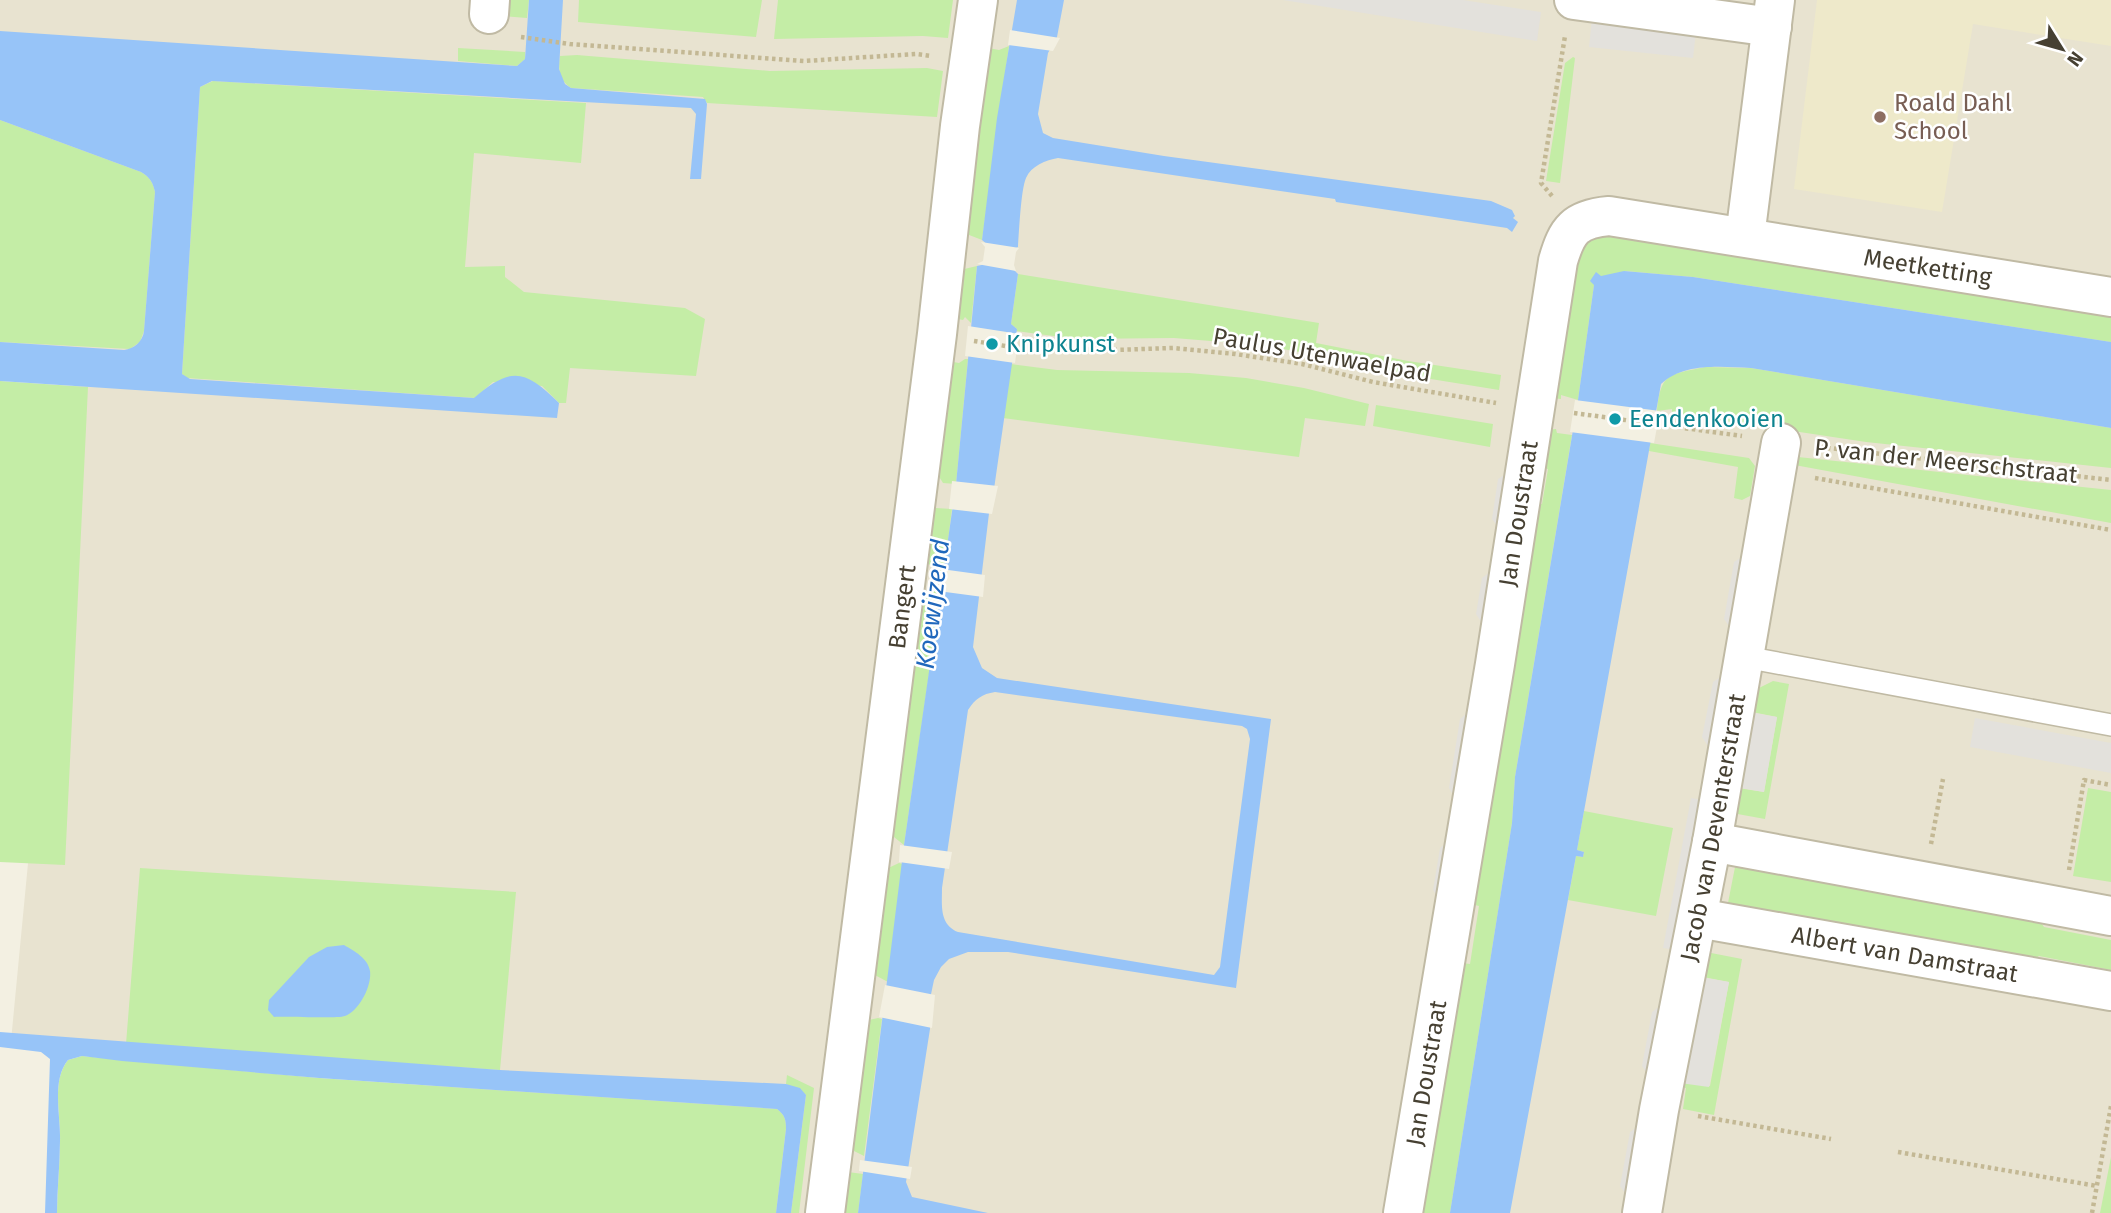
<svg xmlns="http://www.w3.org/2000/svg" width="2111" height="1213" font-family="'Fira Sans',sans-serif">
<rect width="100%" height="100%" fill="#f3f0e2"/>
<!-- residential -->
<path fill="#e8e3d0" d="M0 0H2111V1213H764L773 1122 11 1041 76 362 0 358Z"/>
<!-- education -->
<path fill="#eee9ca" d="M1817 0H2111V46L1973 24 1942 212 1794 189Z"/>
<!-- green -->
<path fill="#c4eda6" d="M502 0H529L527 18 500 16Z
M579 0H762L756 37 578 22Z
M778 0H953L948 38 923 36 774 39Z
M1009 46 982 240 964 233 988 48 999 50Z
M458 48 525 52V59L517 66 458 61Z
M577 55 770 71 927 68 943 71 937 117 707 103 703 97 571 88C559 80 558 70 560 56Z
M1573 57 1575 58 1560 183 1546 181 1565 63Z
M213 81 586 103 581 163 474 153 465 267 505 266V277L524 292 685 308 705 319 696 376 570 368 566 403H559L542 386 493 382 475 398 187 378 182 374 200 87Z
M0 120 141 172C150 177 153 183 155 192L144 331 140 342 130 349 0 342Z
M1606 233 2111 313V342L1693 277 1625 271 1594 285 1578 400 1561 395V399L1552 398 1574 260 1585 242Z
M977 266 971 323 965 317 963 320 953 318 960 270Z
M1018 274 1319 323 1316 343 1408 361 1501 375 1499 390 1375 370 1305 353 1260 345 1174 338 1076 339 1016 331 1017 329 1011 324Z
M965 359H968L956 484 943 483 938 475 948 361 959 363Z
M1011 364 1057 370 1189 373 1246 378 1304 388 1369 404 1365 426 1305 418 1299 457 1003 418Z
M1705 367 1751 368 2111 428V468L1866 442 1672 413V409L1657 411C1661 371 1670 375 1705 367Z
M0 381 88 387 65 865 0 862Z
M1376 405 1493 424 1490 447 1373 426Z
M1556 429 1557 433 1572 435 1515 777 1512 823 1450 1213H1422L1462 963 1470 964 1479 906 1471 904 1535 503 1542 504 1548 469 1541 467 1546 430Z
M1650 443 1749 458 1755 466 1750 496 1742 500 1734 498 1738 467 1649 451Z
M1798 457 2111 490V523L1789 464Z
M936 508 952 509 944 572 936 570 923 559 930 511Z
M933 591 941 592 904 845 889 833 919 598Z
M1773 681 1789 684 1765 819 1732 813 1738 788 1764 792 1777 717 1752 712 1757 689Z
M2088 788 2111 792V882L2073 876Z
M1584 811 1673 828 1656 916 1568 900 1576 856 1583 857 1584 852 1577 850Z
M1736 862 2035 914 2044 927 2111 940V970L2039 956 2025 965 1727 908Z
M899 863 903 864 888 982 871 973 884 870Z
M140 868 516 892 500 1070 126 1044Z
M1706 952 1742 959 1714 1115 1683 1109 1686 1088 1680 1087 1684 1082 1710 1086 1729 982 1703 977Z
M878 1018 882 1019 864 1156 850 1149 864 1021Z
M82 1056 319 1078 777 1109C785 1115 786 1120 786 1129L776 1213H57C57 1189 60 1165 60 1141 61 1116 51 1081 68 1060Z
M787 1075 814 1088 799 1213H791L806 1095 786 1084Z
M2111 1157V1213H2100Z
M848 1172 863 1174 858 1213H840Z"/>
<!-- parking -->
<path fill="#e3e1dc" d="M1283 0H1463L1541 12 1537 41Z
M1592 18 1696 32 1693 58 1589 47Z
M1510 471 1501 531 1492 519 1498 479Z
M1748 553 1733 632 1724 619 1734 562Z
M1494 569 1485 628 1476 614 1482 578Z
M1726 673 1720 707 1777 717 1764 792 1735 787 1702 737 1713 682Z
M1473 708 1457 802 1449 788 1460 719Z
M1975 718 2111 743V773L1970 747Z
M1691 798 1703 800 1675 950 1663 948Z
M1452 838 1442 904 1433 890 1440 848Z
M1700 977 1729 982 1709 1087 1651 1079 1642 1066 1652 1012Z
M1643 1123 1629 1199 1620 1186 1630 1132Z"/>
<!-- water -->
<path fill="#97c4f8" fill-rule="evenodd" d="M529 0H563L559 69 565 84 571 88 705 99 707 104 701 179H690L696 114 691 108 212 81 200 87 182 374 190 379 474 398C511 366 525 369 559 403L557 418 0 381V342L124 350C134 349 143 341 144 331L155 192C153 183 150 177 141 172L0 120V31L517 66 525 59Z
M1017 0H1064L1057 37 1048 53 1038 114 1043 133 1053 138 1164 156 1491 201 1512 210 1515 216 1513 218 1518 222 1512 232 1507 228 1336 202 1335 199 1058 158C1046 160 1031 166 1026 178 1021 189 1019 232 1018 247L1012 250 1010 266 1018 274 1011 324 1017 329 994 489 990 505 973 647 982 668 997 678 1271 719 1236 988 1008 952H968L949 959 941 967 934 980 930 999V1029L906 1182 912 1197 988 1213H858L904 845 956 484 977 266 986 264 989 246 982 240 997 118ZM995 692 1242 726 1247 729 1250 739 1220 967 1214 975 958 932C939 924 942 905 942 888L968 710C975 699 982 694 995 692Z
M1624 271 1693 277 2111 342V428L1751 368C1722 367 1685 362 1661 384L1577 850 1584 852 1583 857 1576 856 1510 1213H1450L1512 823 1515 777 1578 400 1594 285 1590 281 1596 272 1601 276Z
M344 945C354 951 368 958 370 971 372 986 359 1011 345 1016 336 1019 289 1016 274 1017L268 1010 269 1000 309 957 327 947Z
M0 1032 500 1070 786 1084 800 1088 806 1095 791 1213H776L786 1129C786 1120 785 1115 777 1109L319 1078 122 1061 82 1056 68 1060C51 1081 61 1116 60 1141 60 1165 57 1189 57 1213H45L50 1059 41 1052 0 1047Z"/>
<!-- pier -->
<path fill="#f3f0e2" d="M1010 30 1060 38 1053 51 1008 45Z
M981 242 1019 248 1016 252 1014 265 1016 271 977 264 983 261 985 247Z
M968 326 1019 334 1015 363 965 356Z
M1575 400 1660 411 1654 443 1570 432Z
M952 481 998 486 992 514 949 509Z
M941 569 985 575 983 597 938 591Z
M900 845 952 852 949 869 899 862Z
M885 985 935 995 932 1028 879 1017Z
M860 1160 912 1167 910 1179 859 1171Z"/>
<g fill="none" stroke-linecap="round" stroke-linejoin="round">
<defs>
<path id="service" d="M1745 657 2111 725"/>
<g id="minor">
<path d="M1574 0 1772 27"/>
<path d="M489 14 490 0"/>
<path d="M1745 237 1775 0"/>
<path d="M1712 842 2111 916"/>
<path id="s1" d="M1698 918 2111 991"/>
<path id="s2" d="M825 1213 937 334 960 126 978 0"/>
<path id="s3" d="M1403 1213 1495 664 1558 261C1567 230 1575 219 1609 216L2111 297"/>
<path id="s4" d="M1642 1213 1659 1110 1712 842 1781 443"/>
</g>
</defs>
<!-- service casing -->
<use href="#service" stroke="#c0baa4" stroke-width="24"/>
<!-- minor casing -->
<use href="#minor" stroke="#c0baa4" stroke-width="42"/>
<!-- path -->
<path stroke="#c3b894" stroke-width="4.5" stroke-dasharray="3.5 3.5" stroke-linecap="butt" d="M521 37 570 44 804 61 916 54 931 56
M1552 196 1541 183 1565 36
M974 341 1018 348 1113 350 1173 348 1235 354 1302 364 1373 382 1496 403
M1574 413 1742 436
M1820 447 2111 480
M1815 478 2111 530
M1931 844 1943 779
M2069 870 2084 780 2111 785
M1698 1116 1831 1139
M1898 1152 2097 1186
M2092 1213 2111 1106"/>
<!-- service -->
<use href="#service" stroke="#fff" stroke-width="21"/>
<!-- minor -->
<use href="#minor" stroke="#fff" stroke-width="38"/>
</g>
<!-- markers -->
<circle fill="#8d6e63" stroke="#fff" stroke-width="2.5" cx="1880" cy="117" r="7"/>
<g fill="#0f9aa8" stroke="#fff" stroke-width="2.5">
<circle cx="992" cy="344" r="7"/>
<circle cx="1615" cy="419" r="7"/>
</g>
<g text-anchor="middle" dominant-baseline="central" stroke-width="5" stroke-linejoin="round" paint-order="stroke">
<!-- education labels -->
<g font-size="24" fill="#785e54" stroke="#fff" text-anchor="start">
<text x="1894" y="103">Roald Dahl<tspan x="1894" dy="28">School</tspan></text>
</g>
<!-- street labels -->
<g font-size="24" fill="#464032" stroke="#fff">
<text stroke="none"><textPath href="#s3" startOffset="1362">Meetketting</textPath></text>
<text transform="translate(1322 355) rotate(10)">Paulus Utenwaelpad</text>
<text transform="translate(1946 461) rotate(6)">P. van der Meerschstraat</text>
<text stroke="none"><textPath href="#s3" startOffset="709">Jan Doustraat</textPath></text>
<text stroke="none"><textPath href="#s2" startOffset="611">Bangert</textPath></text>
<text stroke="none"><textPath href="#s4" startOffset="392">Jacob van Deventerstraat</textPath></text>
<text stroke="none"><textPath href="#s1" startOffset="210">Albert van Damstraat</textPath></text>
<text stroke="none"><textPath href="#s3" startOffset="142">Jan Doustraat</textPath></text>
</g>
<!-- culture labels -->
<g font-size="24" fill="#0d838f" stroke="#fff" text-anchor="start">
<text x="1006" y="344">Knipkunst</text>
<text x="1629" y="419">Eendenkooien</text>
</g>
<!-- water labels -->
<g font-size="26" font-style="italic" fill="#2068bc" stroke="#fff">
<text transform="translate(933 604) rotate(-83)">Koewijzend</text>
</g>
</g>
<!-- north arrow -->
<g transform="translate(2062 49) rotate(127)" stroke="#ffffff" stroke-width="5" paint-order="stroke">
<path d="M0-5L12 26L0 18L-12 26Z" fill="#464032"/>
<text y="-10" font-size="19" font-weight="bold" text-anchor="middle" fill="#464032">N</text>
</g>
</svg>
